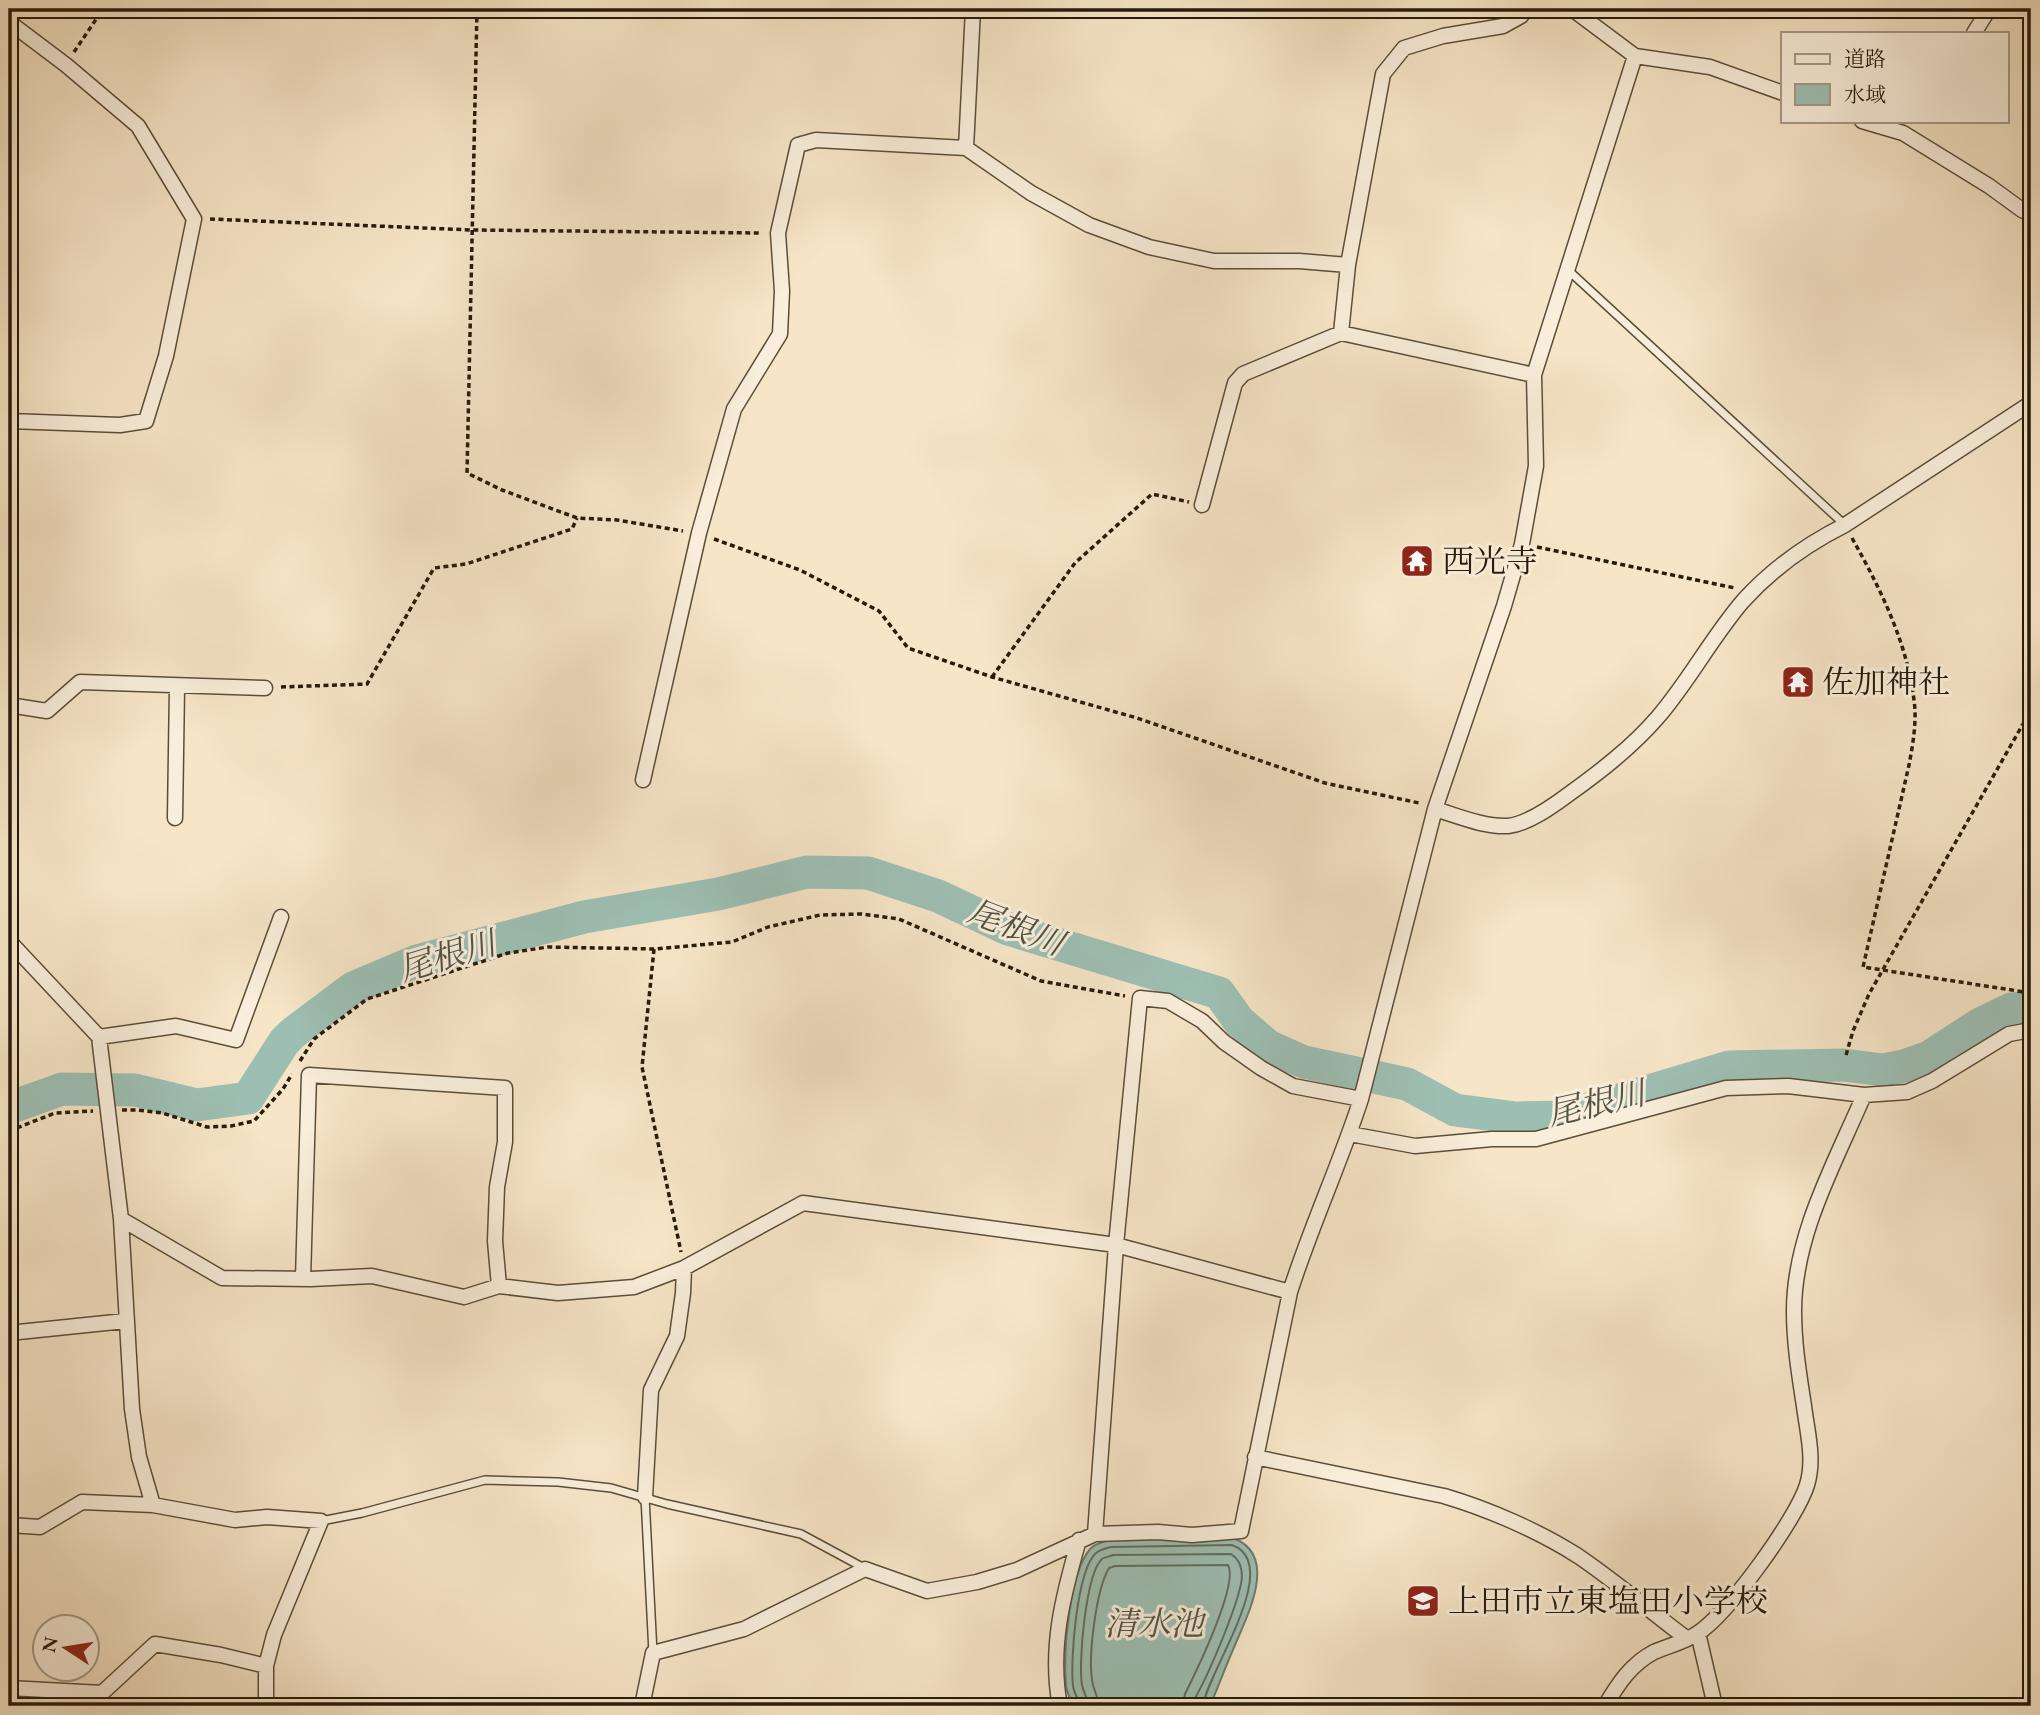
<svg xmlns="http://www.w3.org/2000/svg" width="2040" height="1715" font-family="'EB Garamond','Noto Serif JP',serif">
<rect width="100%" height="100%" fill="#f6e5c7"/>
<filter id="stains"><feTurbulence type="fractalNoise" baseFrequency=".00286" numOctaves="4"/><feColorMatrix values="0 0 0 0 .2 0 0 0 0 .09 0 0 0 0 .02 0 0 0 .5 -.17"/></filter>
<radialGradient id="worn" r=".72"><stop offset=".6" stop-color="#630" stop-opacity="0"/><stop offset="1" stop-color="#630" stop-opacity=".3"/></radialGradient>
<!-- water -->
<path fill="#9dbfb3" stroke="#6e7d6f" stroke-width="2" d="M1233 1538C1279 1555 1248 1614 1235 1645 1227 1663 1220 1682 1212 1701L1207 1706H1073C1071 1700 1067 1693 1066 1686 1063 1653 1069 1574 1090 1549 1094 1544 1103 1542 1109 1540Z"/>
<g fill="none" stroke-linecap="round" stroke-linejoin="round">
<!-- shore -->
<path stroke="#626d5e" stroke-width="2" d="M1079 1706C1079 1699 1074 1693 1073 1686 1070 1660 1077 1570 1096 1553 1099 1550 1107 1548 1111 1547L1232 1545C1285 1564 1206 1674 1203 1706
M1088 1706C1088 1698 1083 1692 1082 1685 1078 1663 1086 1573 1102 1559 1103 1558 1111 1556 1113 1555L1231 1554C1239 1559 1242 1567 1242 1577 1240 1601 1208 1676 1195 1698L1194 1706
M1099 1706C1098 1698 1095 1692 1093 1685 1087 1660 1096 1590 1109 1568L1115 1566 1228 1565C1239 1584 1196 1672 1185 1694L1183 1706"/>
<!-- river -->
<path stroke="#9dbfb3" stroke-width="33" d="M9 1108 62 1089 135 1090 197 1105 248 1098 284 1042 293 1033 353 988 417 961 584 917 718 894 807 872 868 873 938 896 1008 929 1219 993 1239 1021 1268 1046 1304 1062 1407 1084 1455 1110 1516 1118 1562 1117 1729 1067 1844 1065 1883 1070 1904 1066 1929 1057 1980 1024 2011 1009 2031 1008"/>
<defs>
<path id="service" d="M1568 270 1845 525
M645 1497 653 1653
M321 1521 362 1513 485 1480 558 1482 611 1488 667 1504 801 1534 864 1568"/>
<path id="minor" d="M1526 9 1521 16 1503 26 1443 36 1404 48 1383 74 1348 265 1341 333 1534 375
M1572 9 1635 56 1710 67 1783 93
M9 22 66 65 138 126 194 219 166 356 146 421 120 425 9 421
M1974 33 1989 9
M1862 121 1903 133 1989 186 2022 210 2031 214
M966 148 973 9
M1202 505 1235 383 1243 374 1341 333
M9 705 47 711 80 682 265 688
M643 780 699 533 734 409 780 334 782 291 778 233 798 145 816 140 966 148 1031 193 1089 225 1149 247 1214 261H1299L1348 265
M1435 809C1458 816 1483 827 1508 826 1528 824 1553 806 1569 794 1601 771 1632 747 1658 717 1689 681 1712 637 1743 601 1772 569 1807 544 1845 525L2031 403
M175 818 177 687
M9 941 99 1037 121 1219 132 1409 139 1457 153 1505
M99 1037 176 1026 236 1040 281 917
M1350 1134 1415 1146 1492 1139H1536L1726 1088 1788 1086 1864 1095 1907 1092 1932 1081 2009 1034 2031 1030
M121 1219 222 1278 311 1279 372 1276 464 1297 499 1286 558 1293 634 1287 684 1268 803 1203 1116 1245 1290 1292
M303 1279 309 1075 505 1088V1142L497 1187 495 1241 499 1286
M9 1333 125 1321
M1255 1457 1444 1496C1488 1509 1539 1531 1578 1556 1615 1581 1650 1611 1686 1638
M645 1497 651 1390 677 1336 683 1293 684 1268
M9 1525 40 1527 82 1502 153 1505 235 1520 267 1517 321 1521 274 1635 266 1666V1706
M1095 1534 1116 1245 1140 998 1168 1001 1202 1021 1224 1042 1261 1068 1293 1086 1361 1099
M1698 1633 1715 1706
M9 1688 102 1693 155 1644 221 1655 266 1666
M642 1706 653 1653 744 1629 865 1569 927 1591 977 1582 1017 1570 1095 1534 1158 1532 1192 1535 1241 1531 1290 1292C1311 1226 1340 1164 1361 1099L1435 809 1504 606 1522 544 1536 466 1534 375 1635 56
M1060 1706C1049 1649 1063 1595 1079 1540
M1605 1706C1618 1684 1631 1664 1654 1652 1668 1646 1685 1642 1698 1633 1728 1614 1797 1518 1807 1485 1815 1459 1807 1431 1804 1406 1799 1374 1794 1343 1794 1311 1794 1235 1835 1163 1864 1095"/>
</defs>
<!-- service casing -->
<use href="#service" stroke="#5b4e39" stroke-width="10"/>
<!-- minor casing -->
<use href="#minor" stroke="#5b4e39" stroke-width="17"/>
<!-- path -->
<path stroke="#271b0a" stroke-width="3.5" stroke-dasharray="5 3.5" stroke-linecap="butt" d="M477 9 467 473 502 490 577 518 617 520 683 531
M74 52 103 9
M210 219 472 230 762 233
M1852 538C1880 588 1907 642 1914 700 1917 721 1913 744 1909 765L1863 967 2031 993
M714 539 800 570 879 611 908 648 992 677 1137 718 1325 783 1419 803
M1537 547 1735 588
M992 677 1075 563 1152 494 1189 502
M281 687 367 684 434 568 466 564 572 529 577 518
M654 949 642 1067 681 1252
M1846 1055 1853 1031 1869 994 2031 710
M300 1061 314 1039 367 999 508 953 548 947 654 949 732 942 768 927 820 915 862 914 899 919 1041 981 1125 996
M122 1110H137L162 1113 207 1127 231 1126 254 1121 283 1089 292 1074
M9 1131 55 1113 93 1111"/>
<!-- service -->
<use href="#service" stroke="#f9eedb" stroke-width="7"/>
<!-- minor -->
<use href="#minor" stroke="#f9eedb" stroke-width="14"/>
</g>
<!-- icons -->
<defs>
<symbol id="temple-square" viewBox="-11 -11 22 22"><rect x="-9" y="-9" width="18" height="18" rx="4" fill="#8f2418" stroke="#f9eedb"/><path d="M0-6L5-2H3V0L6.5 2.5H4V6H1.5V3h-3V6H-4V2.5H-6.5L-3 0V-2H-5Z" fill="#fff"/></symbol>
<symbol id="school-square" viewBox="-11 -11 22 22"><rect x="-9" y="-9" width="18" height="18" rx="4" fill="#8f2418" stroke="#f9eedb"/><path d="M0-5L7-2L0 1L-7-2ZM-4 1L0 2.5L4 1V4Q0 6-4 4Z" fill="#fff"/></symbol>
</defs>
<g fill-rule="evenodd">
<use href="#temple-square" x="1398" y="542" width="38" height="38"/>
<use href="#temple-square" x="1779" y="663" width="38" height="38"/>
<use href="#school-square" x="1404" y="1582" width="38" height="38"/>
</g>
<g text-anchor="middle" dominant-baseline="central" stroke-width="6" stroke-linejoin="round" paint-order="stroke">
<!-- poi labels -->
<g font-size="32" fill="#271b0a" stroke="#f9eedb" text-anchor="start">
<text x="1442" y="561">西光寺</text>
<text x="1822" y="682">佐加神社</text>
<text x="1448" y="1601">上田市立東塩田小学校</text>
</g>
<!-- water labels -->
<g font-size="33" font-style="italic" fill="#505445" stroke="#f9eedb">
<text transform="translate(1016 927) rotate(21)">尾根川</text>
<text transform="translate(447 956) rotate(-17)">尾根川</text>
<text transform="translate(1596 1103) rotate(-13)">尾根川</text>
<text x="1154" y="1623">清水池</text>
</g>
</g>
<!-- margin -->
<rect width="2040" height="1715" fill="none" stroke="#f6e5c7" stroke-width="35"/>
<rect x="10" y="10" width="2019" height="1694" fill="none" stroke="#271b0a" stroke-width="3.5"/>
<rect x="18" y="18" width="2005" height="1680" fill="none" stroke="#271b0a" stroke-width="2"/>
<!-- legend -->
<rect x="1781" y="32" width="228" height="91" fill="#f9eedb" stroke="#a59a87" stroke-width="2"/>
<rect x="1795" y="54" width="35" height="10" fill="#f9eedb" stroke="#a59a87" stroke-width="2"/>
<text x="1844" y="66" font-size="21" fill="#271b0a">道路</text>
<rect x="1795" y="84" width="35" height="21" fill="#9dbfb3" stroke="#a59a87" stroke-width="2"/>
<text x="1844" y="102" font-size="21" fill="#271b0a">水域</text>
<!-- north arrow -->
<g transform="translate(66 1648) rotate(282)"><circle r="33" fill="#f9eedb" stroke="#a59a87" stroke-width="2"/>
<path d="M0-5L12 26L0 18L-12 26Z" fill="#8f2418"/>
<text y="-10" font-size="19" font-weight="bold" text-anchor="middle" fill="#271b0a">N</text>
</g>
<rect width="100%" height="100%" filter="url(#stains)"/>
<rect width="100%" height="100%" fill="url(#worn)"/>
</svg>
